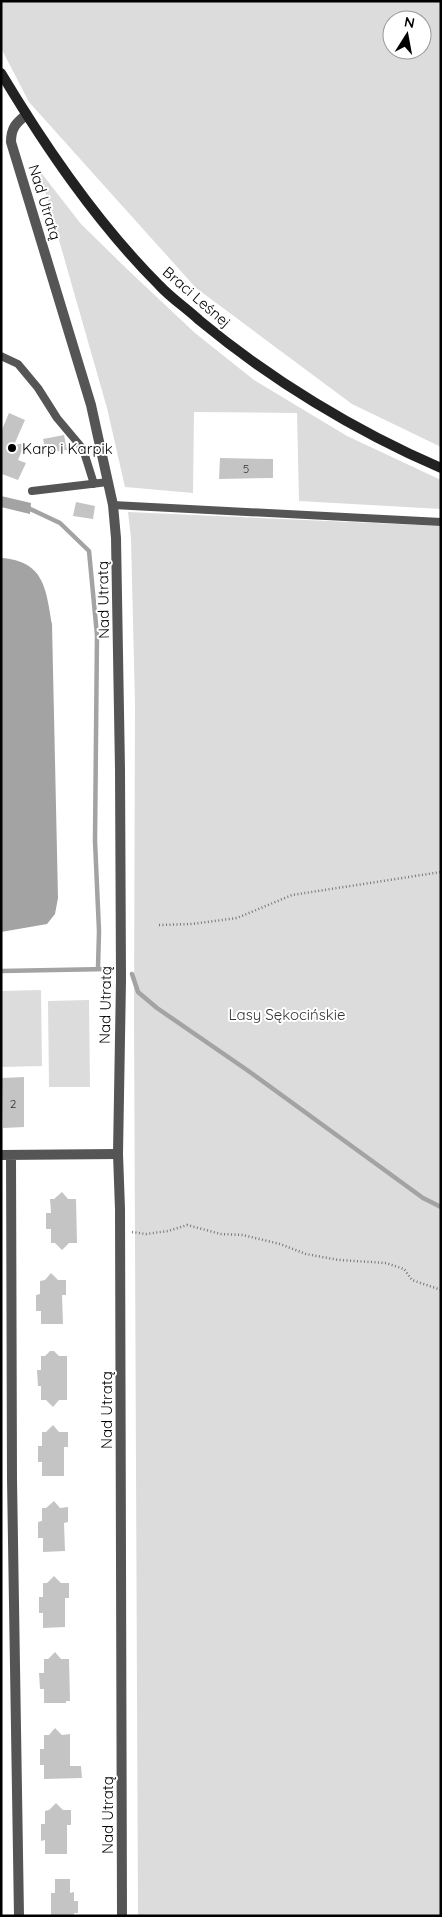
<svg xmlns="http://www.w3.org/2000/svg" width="442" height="1917" font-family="Quicksand,sans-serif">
<rect width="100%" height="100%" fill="#fff"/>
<!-- green -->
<path fill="#dcdcdc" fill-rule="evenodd" d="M1 1H441V447L352 404 196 288 29 102 1 48ZM392 20H422V50H392Z
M39 170 81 224 128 270 195 333 254 380 347 436 441 480V509L299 501 297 413 194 412 193 493 125 487 107 408Z
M128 512 441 526V1916H138L134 1014 135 705 131 538Z
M41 990 42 1066 1 1067V991Z
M89 1000 90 1087H49L48 1001Z"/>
<!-- water -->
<path fill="#a3a3a3" d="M1 496 31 503 30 514 1 507Z
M1 558C45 561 46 590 52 624L58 898 55 914 47 924 1 932Z"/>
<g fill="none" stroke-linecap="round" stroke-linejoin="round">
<!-- stream -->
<path stroke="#a3a3a3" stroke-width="4.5" d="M26 507 60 523 89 551 97 635 95 841 99 931 98 968
M1 971 108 969
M132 974 138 992 157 1008 247 1070 423 1198 441 1207"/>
</g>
<!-- building -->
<path fill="#c4c4c4" d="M9 413 25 420 14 445 25 443 18 460 26 463 18 480 2 474 1 475V432Z
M64 435 67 450 46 453 43 439Z
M220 458 273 459V478L219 479Z
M76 502 95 506 93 519 73 516Z
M24 1077V1127L3 1128 2 1078Z
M62 1192 68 1199H76L77 1243H69L62 1250 55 1243H51V1229H46V1213H51L50 1199H54Z
M51 1273 58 1280H66V1295H62L63 1324H41V1311H36V1295L40 1294V1281L45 1280Z
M50 1351H54L59 1356H67V1400H59L53 1407 46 1400H41V1386H38L37 1370H41V1356H45Z
M53 1425 59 1432H68V1447H64V1476H42V1462H38V1446H42V1432H46Z
M54 1501 60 1508 68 1507V1522L64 1523 65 1551 43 1552V1538H38V1522L42 1521V1508H46Z
M54 1576 61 1583H69V1598H65V1627L43 1628V1613H39V1597H43V1583H47Z
M55 1652 61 1659H69L70 1701H66V1703H44V1689H40L39 1673H44V1659H48Z
M55 1728 62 1735 70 1734V1766H81L82 1778 44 1779V1765H40V1749H44V1735H49Z
M56 1803 63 1810H71V1825H67V1854H45V1840L41 1841V1824H45V1811L49 1810Z
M55 1879H70V1893L74 1892V1901H78V1913H74V1916H51V1893H55Z"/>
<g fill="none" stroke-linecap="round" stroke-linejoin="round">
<!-- path -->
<path stroke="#777" stroke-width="2.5" stroke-dasharray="1 2.5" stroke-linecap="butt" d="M159 925 192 924 237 918 292 895 441 872
M132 1232 146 1234 168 1231 187 1225 221 1234 243 1235 280 1244 306 1254 339 1260 386 1263 404 1269 412 1280 441 1290"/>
<!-- service -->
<path stroke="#555" stroke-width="8" d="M1 356 18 364 38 388 57 418 83 449 94 484
M32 491 108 482
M113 505 441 522"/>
<!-- minor -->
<path stroke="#555" stroke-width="10" d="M1 1155 118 1154
M11 1155 12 1479 19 1916"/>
<!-- tertiary -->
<path stroke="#555" stroke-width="10" d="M26 115C16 123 11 128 11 142L91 405 113 505 116 538 120 769 121 980 118 1154 120 1209 122 1916"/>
<!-- secondary -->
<path stroke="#222" stroke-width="10" d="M1 73C46 148 97 223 159 285 171 298 186 308 199 320 270 379 355 431 441 468"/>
</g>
<!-- markers -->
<circle fill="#000" stroke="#fff" stroke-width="2" cx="12" cy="448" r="5"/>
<g text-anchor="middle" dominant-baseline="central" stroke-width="4" stroke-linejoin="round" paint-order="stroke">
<!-- number labels -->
<g font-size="12" fill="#313131">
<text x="246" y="468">5</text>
<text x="13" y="1103">2</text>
</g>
<!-- street labels -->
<g font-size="15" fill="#000" stroke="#fff">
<text transform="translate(45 202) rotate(73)">Nad Utratą</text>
<text transform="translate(197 297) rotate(41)">Braci Leśnej</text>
<text transform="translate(103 600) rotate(-91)">Nad Utratą</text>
<text transform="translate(105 1005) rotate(-89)">Nad Utratą</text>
<text transform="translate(106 1410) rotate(-90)">Nad Utratą</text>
<text transform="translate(107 1815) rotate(-90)">Nad Utratą</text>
</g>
<!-- poi labels -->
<g font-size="15" fill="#000" stroke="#fff" text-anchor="start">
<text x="22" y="448">Karp i Karpik</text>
</g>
<!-- park labels -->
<g font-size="15" fill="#333" stroke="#fff">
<text x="287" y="1014">Lasy Sękocińskie</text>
</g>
</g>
<!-- border -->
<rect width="442" height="1917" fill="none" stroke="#000000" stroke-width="5"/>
<!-- north arrow -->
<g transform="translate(407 35) rotate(11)"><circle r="24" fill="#ffffff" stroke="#999999"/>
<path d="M0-4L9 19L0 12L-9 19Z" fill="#000000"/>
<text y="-8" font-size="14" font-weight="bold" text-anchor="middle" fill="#000000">N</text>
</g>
</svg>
